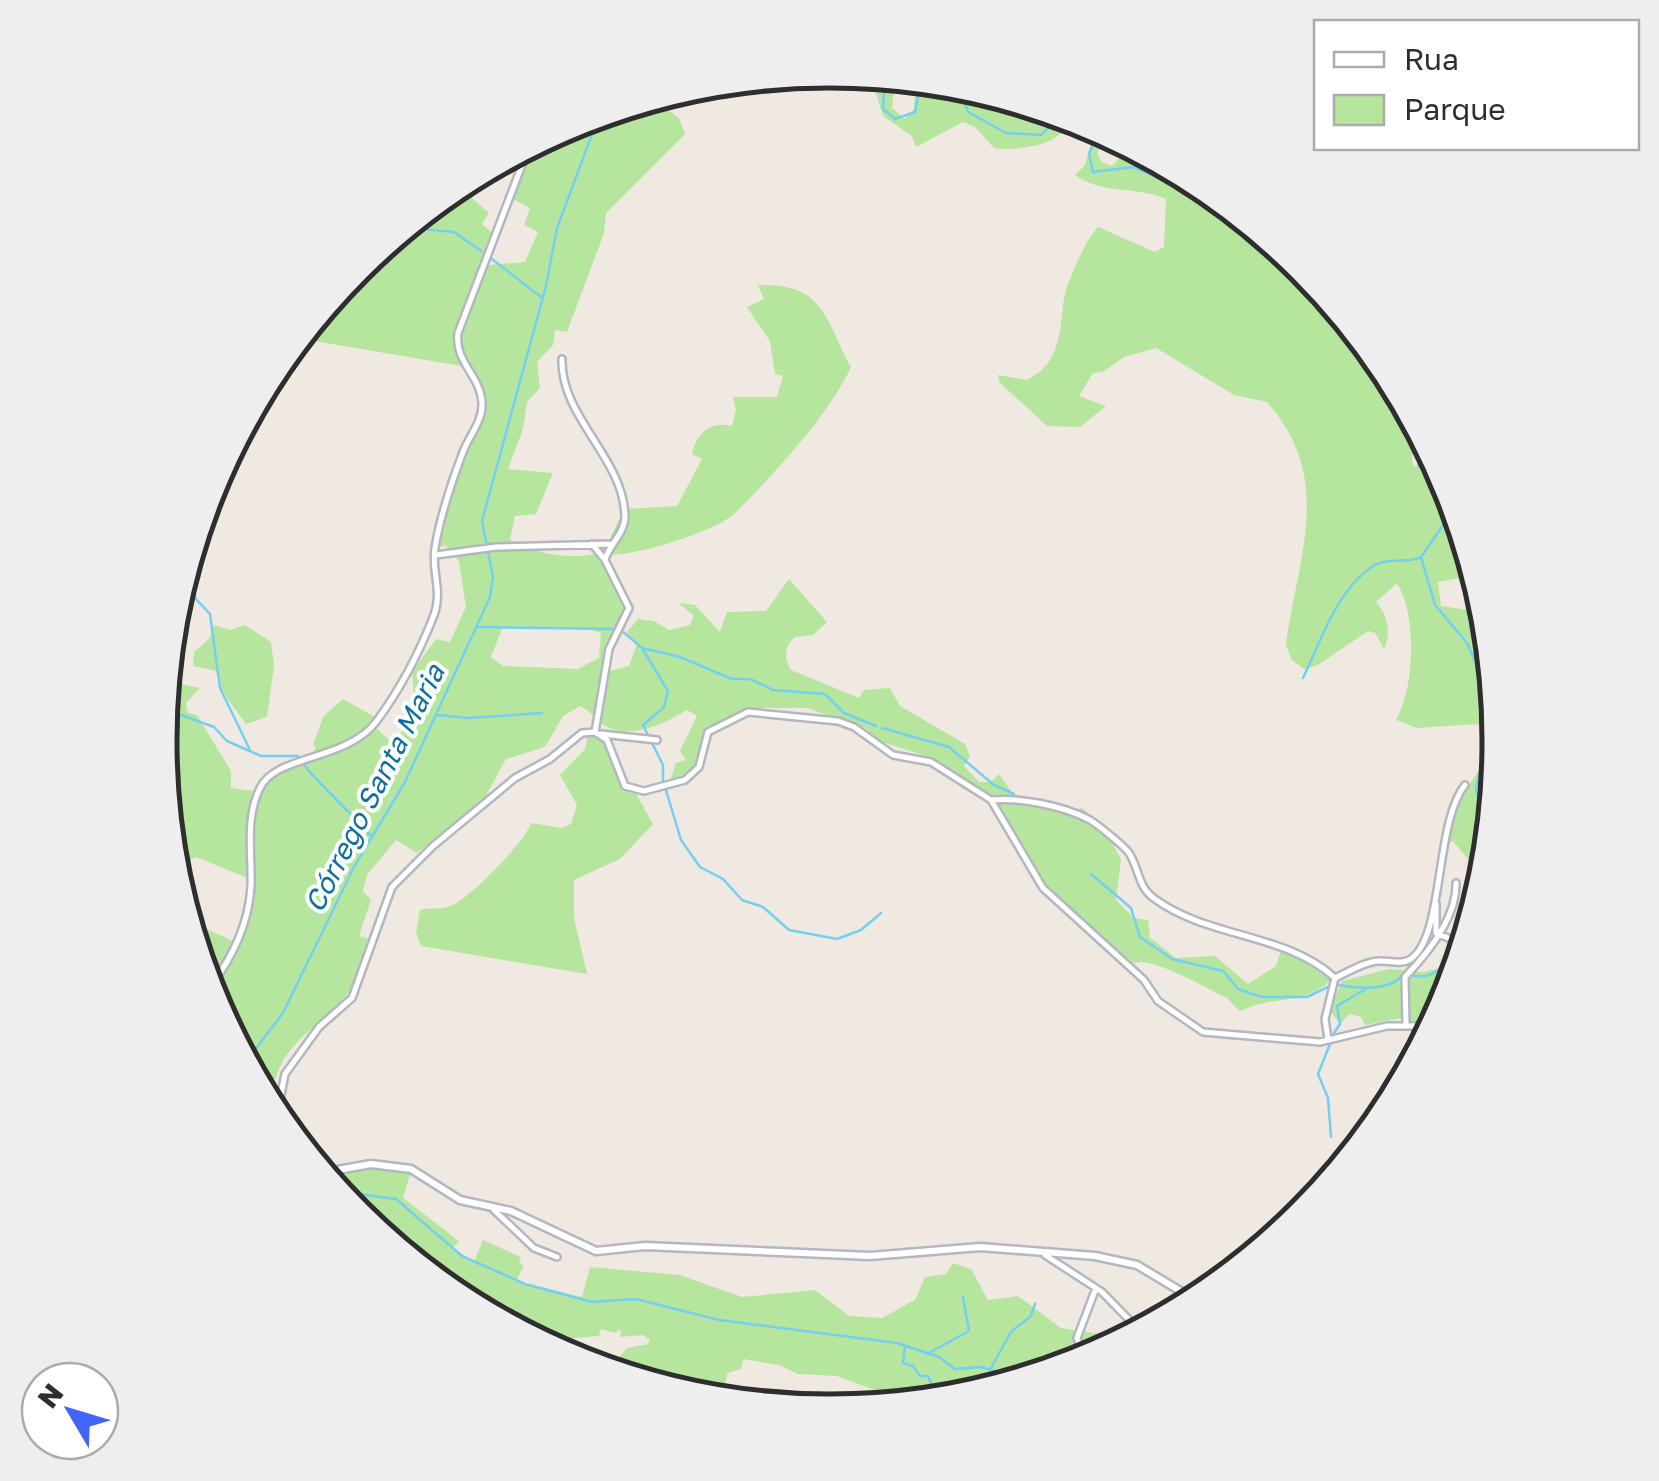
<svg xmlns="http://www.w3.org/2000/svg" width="1659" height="1481" font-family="'Golos Text',sans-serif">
<rect width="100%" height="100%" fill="#efe9e1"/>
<!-- green -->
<path fill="#b6e59e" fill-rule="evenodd" d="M830 70 895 76 892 108 905 119 914 109 916 79 973 87 1001 113 1034 122 1044 108 1079 119C1068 125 1062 134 1053 139 1040 147 1009 151 994 148L975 127 963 122 916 147 912 136 883 116 873 84 864 91C844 84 827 92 812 72Z
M662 94 655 101 679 118 685 134 606 213 604 233 567 332 555 330 553 345 537 362 540 388 527 402 523 429 508 469 553 473 536 514 515 516 510 540C541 555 568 560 603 553L624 509 677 506 702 459 692 454C697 433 710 421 732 426L736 410 733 397H777L783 376 775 374 770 341 747 307 764 299 758 285C824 283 824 317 851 367 829 415 774 474 735 513 718 531 628 559 604 554L629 604 615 629 602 673 629 666 637 644 627 632 638 619 654 621 669 630 690 625 694 616 679 603 695 605 720 632 727 612 766 611 789 579 827 622 813 635 795 637C784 646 784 658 791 670L859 698 864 690 890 688 900 706 965 744 970 757 964 766 979 782H991L999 774 1016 798 1067 814 1082 808 1122 842 1114 847 1121 859 1116 900 1134 918 1148 920 1150 938 1176 958 1215 956 1248 984 1276 966 1282 947 1331 980C1303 1006 1272 995 1241 1011 1232 1007 1233 1000 1223 996 1202 986 1152 956 1132 963L1042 883 1011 830 976 785 929 757 882 742 865 728 807 708H747L707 732 695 768 669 784 676 763 686 760 680 751 697 716 687 710C666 723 632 740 605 726 596 720 591 711 580 706L563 716 545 747 506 759 483 801 417 853 396 840 367 875 363 891 371 900 359 936 370 939C364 957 360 978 349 992 327 1021 286 1040 276 1078L267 1080 264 1097 210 997 187 920 235 942 250 879 196 857 185 862V915C162 838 157 756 166 673L180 684 200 688 186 703 188 713 197 715 231 771V788L259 792 272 774 307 762 316 747 313 745 323 717 343 699 375 717 372 724 393 744 415 712 412 672 436 639 450 642 466 607 459 561 446 546 431 548 453 490 459 457 481 412 479 393 461 366 297 338 356 266 456 184 489 213 482 224 491 232 479 266 525 262 538 232 524 225 530 208 511 198 529 144 573 121ZM502 629H588L601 633 599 658 578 669 503 666 491 657Z
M1096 126 1107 132 1097 154 1102 162 1112 166 1127 151 1138 149 1174 176 1186 175 1202 183 1304 267 1387 368 1425 439 1412 455 1413 465 1427 472 1435 457 1449 484 1484 599 1470 576 1438 582 1441 606 1487 613C1497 711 1506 810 1477 906L1466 895 1481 875 1453 841 1442 847C1442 809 1496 758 1493 738L1477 724 1417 728 1396 720C1415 688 1417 614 1397 583L1376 602C1387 614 1392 633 1384 649L1375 633 1368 631 1318 665 1304 669 1292 660 1286 645C1298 555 1335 479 1267 402L1234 395 1156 348 1124 357 1103 372 1093 373 1079 396 1106 406 1080 427 1047 426 999 382 998 375 1027 380C1062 362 1059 332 1064 298 1067 283 1087 237 1098 227L1155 252 1164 247 1166 199C1139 186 1102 195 1075 175L1085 165Z
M214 625 230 630 245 625 271 642 274 665 267 717 246 724 221 690 216 671 193 666 194 652 210 638Z
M589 728 605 739 653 824 620 859 574 880V918L587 974 421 946 416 933 420 910C430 907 440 910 451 906 468 900 526 841 531 823L562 828 571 824 577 805 560 775 585 749Z
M1441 968 1455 979 1434 1025 1401 1018 1365 1025 1361 1017 1350 1014 1340 1024 1330 1011 1342 981 1389 969 1424 972Z
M374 1160 412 1167 403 1198 459 1241 453 1248 474 1262 483 1240 521 1257 519 1263 524 1266 516 1281 582 1297 590 1267 680 1275 742 1297 815 1290 849 1316 882 1318 915 1300 925 1277 946 1274 953 1263 971 1269 988 1300 1018 1296 1061 1328 1127 1338 1086 1360 960 1398 909 1403 837 1376 798 1374 779 1365 743 1359 741 1369 727 1373 723 1400 698 1398 608 1371 627 1348 648 1344 650 1340 643 1335 620 1337 621 1329 615 1333 601 1329 599 1336 562 1339 465 1296 461 1299 434 1278 406 1240 354 1213 318 1169Z"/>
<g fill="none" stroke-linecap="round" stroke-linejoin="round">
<!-- stream -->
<path stroke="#75cff0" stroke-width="2.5" d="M811 72 815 80 838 79 852 88 859 73
M875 74 884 91 883 109 895 119 915 112 919 92 935 80
M941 81 940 88 947 92 949 83H961
M969 85 964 100 968 112 1006 133 1041 135 1062 114
M1100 128 1089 154 1093 172 1134 167 1180 188 1212 191
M410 221 422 229 454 232 481 251
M488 256 541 297
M1426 442 1418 466C1443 483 1444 483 1452 512L1421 557 1435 605 1467 643 1497 710
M188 579 196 599 210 614 220 688 250 750
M478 627 614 629
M621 630 642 648 668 691 664 707 643 725 663 765V780
M642 648 680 657 732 679H750L773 690 825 694 844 713 876 726
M1483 675H1494
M1303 678C1321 641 1337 588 1375 565 1390 557 1408 564 1421 557
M162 708 214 727 227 741 261 756H298
M437 715 468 718 542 713
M882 728 949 747 994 785 1014 794
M303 763C304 769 361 823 371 836
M665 787 681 840 700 867 723 879 742 900 763 907 789 930 837 939 861 930 881 913
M1490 841 1476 789 1479 775 1498 761
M1091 874 1131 908 1140 937 1172 959 1223 971 1238 989 1262 997H1307L1332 985
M1339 985C1358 989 1393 991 1404 973 1438 986 1445 959 1466 941
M222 1020 223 1019
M1334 1033 1340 1024 1337 1006 1364 990
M245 1063 283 1013 354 867 405 782 490 597 493 577 482 521 546 286 557 228 600 113
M1331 1137 1328 1098 1318 1074 1332 1039
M336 1191 396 1199 462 1256 525 1284 592 1302 636 1299 719 1320 897 1343 939 1357 955 1369 981 1367 1024 1379
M1122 1330 1125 1339
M905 1347 903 1363 913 1366 920 1376H928L932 1386 955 1399
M927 1354 969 1331 963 1297
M991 1368 1011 1332 1031 1316 1035 1304"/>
<defs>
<path id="minor" d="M562 359C560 417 625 459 625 518 624 534 609 545 605 560L629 608 609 649 595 732
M592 544 605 560
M436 555 496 547 612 544
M601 734 657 740
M991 800C1019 797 1063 806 1088 819 1095 822 1125 847 1129 853 1139 868 1138 888 1155 899 1208 938 1286 933 1335 978
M1436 904V933L1465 945
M1335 978C1348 972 1364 962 1378 961 1388 960 1400 965 1409 960 1445 940 1434 823 1465 785
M208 990C231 960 249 924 251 886 252 852 245 819 260 788 275 755 346 761 376 722 399 691 420 651 434 615 443 590 431 572 435 548 440 517 452 481 463 452 469 436 483 421 482 403 481 376 454 362 458 333L530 144
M1406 1025 1405 977C1428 953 1457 917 1456 883
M1328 1039 1325 1019 1335 978
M291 1136 279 1105 285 1074 319 1027 352 998 392 887 433 846 515 778 550 759 582 733 595 732 607 740 625 786 644 791 685 780 699 767 708 732 748 712 838 721 854 727 893 755 931 762 991 800 1043 888 1144 980 1158 1001 1203 1032 1320 1042 1387 1026H1433
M494 1210 534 1248 557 1257
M366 1223 401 1241 420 1268
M1045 1255 1102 1292 1140 1331
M499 1320 526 1324 611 1361
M1085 1360 1077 1338 1096 1288"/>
<path id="tertiary" d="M321 1173 371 1164 411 1169 460 1200 511 1211 596 1251 645 1246 870 1256 980 1247 1095 1256 1137 1265 1197 1301"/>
</defs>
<!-- minor casing -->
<use href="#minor" stroke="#b4b7c1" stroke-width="10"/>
<!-- tertiary casing -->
<use href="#tertiary" stroke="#b4b7c1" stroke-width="11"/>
<!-- minor -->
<use href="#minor" stroke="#fff" stroke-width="5"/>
<!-- tertiary -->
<use href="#tertiary" stroke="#fff" stroke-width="6"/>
</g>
<g text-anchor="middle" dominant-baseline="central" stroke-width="8" stroke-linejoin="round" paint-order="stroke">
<!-- water labels -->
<g font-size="28" font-style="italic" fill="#0d6fa3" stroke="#fff">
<text transform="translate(374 788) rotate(-63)">Córrego Santa Maria</text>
</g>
</g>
<!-- crop -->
<path d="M0 0H1659V1481H0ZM829 88H830A652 652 0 0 1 1482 740V742A652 652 0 0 1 830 1394H829A652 652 0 0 1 177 742V740A652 652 0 0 1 829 88Z" fill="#eee" fill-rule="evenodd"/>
<path fill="none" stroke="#2e2e2e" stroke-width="5" d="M829 88H830A652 652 0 0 1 1482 740V742A652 652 0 0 1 830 1394H829A652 652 0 0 1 177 742V740A652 652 0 0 1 829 88Z"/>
<!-- legend -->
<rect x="1314" y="20" width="325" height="130" fill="#ffffff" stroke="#ababab" stroke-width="2.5"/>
<rect x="1334" y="52" width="50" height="15" fill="#ffffff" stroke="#ababab" stroke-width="2.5"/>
<text x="1404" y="70" font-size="30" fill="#2e2e2e">Rua</text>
<rect x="1334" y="95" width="50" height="30" fill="#b6e59e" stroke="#ababab" stroke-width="2.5"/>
<text x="1404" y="120" font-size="30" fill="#2e2e2e">Parque</text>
<!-- north arrow -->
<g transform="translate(70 1411) rotate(308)"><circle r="48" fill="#ffffff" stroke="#ababab" stroke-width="2.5"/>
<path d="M0-8L18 38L0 25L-18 38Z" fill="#4264fb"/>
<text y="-15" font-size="28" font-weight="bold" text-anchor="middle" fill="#2e2e2e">N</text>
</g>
</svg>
